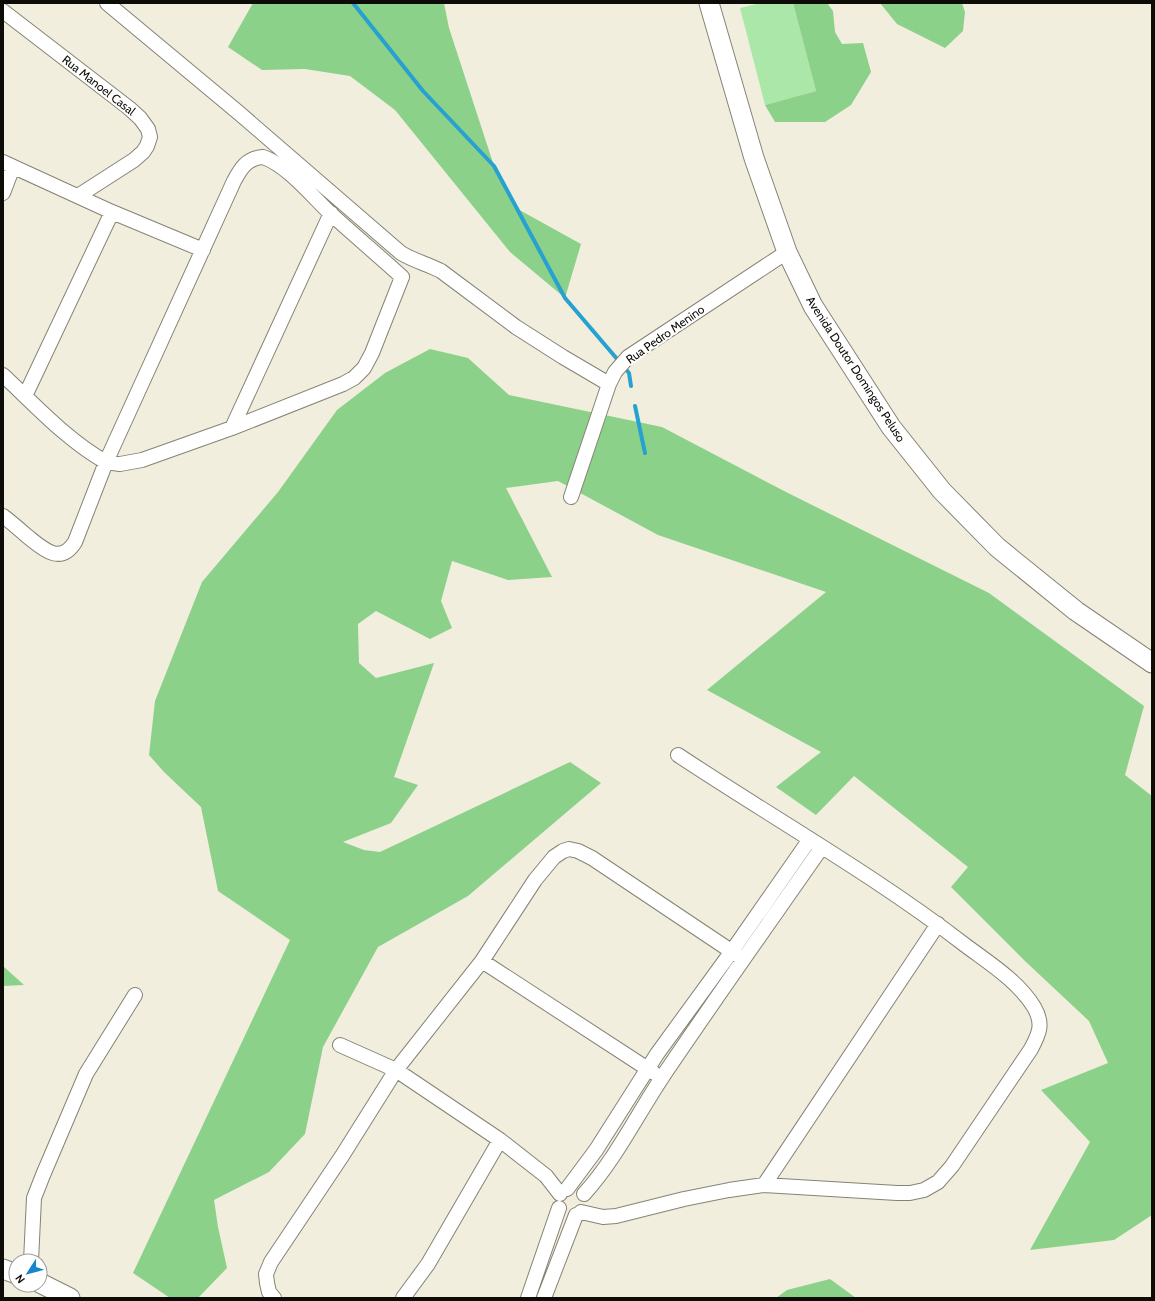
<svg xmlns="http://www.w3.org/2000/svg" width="1155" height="1301" font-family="Cabin,sans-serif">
<rect width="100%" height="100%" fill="#f1eede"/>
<!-- green -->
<path fill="#abe7a9" d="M761 3H793L816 91 765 105 740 8Z"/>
<!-- forest -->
<path fill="#8cd18a" d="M253 3H444L449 28 494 166 514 207 581 244 565 298 510 252 395 110 350 76 305 69 262 70 228 47Z
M793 3H827L833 11 835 32 842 44 863 43 871 72 851 105 825 122H775L765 105 816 91Z
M880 3H962L965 12 963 31 945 48 897 24Z
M430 349 468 358 509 395 662 427 788 493 989 593 1144 706 1125 775 1152 796V1215L1114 1240 1030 1250 1090 1142 1041 1090 1108 1063 1089 1021 1026 962 951 887 968 867 854 776 816 815 776 787 821 752 707 690 826 592 658 535 558 481 506 488 552 577 508 580 452 561 441 601 452 628 430 639 376 611 358 624 359 663 376 678 434 663 394 777 418 785 391 823 343 842 364 850 380 852 570 762 601 783 468 896 378 947 323 1047 305 1134 269 1172 214 1200 218 1227 227 1268 198 1298H170L133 1273 290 940 218 891 201 807 164 772 149 755 155 701 202 582 278 492 337 410 385 373Z
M3 966 24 985 3 986Z
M830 1279 856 1298H776L787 1290Z"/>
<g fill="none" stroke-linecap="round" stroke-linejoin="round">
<!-- stream -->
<path stroke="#27a1cf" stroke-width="4" d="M353 3 423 91 494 166 565 298 629 373 631 386
M635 406 645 453"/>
<defs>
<path id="street" d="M107 3 239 113 401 253C414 261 428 264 441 271L516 327 563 357 609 384
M3 11 129 108 140 118 148 129 150 137 147 146 143 152 134 160 78 196
M263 157C287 165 312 196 331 214 354 235 379 256 402 277L372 353 364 368 354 378 343 384 232 428 142 460 120 464 106 462 234 181C241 168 247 158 263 157Z
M3 162 112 212 203 250
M3 193 13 167
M3 375C34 404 69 442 106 462L75 542C60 566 42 548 27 536 19 529 11 522 3 516
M25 396 112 212
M232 428 331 213
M571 497 609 384 615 372 628 357 787 252
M482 961 654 1073
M340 1045 396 1070 500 1140 546 1176 560 1194
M764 1185 938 924
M567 1189 596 1150 657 1054 732 951 810 839
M584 1194C615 1160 637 1115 663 1076 715 999 769 923 822 847
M581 1212 603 1217 616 1216 684 1199 729 1190 764 1185 897 1193H910L924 1190 938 1182 952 1166 1031 1049C1039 1034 1044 1024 1034 1007 1018 981 989 963 965 945 874 875 773 818 678 755
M31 1261 34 1198 43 1175 86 1074 135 995
M274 1298 269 1292 267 1283 266 1274 271 1262 342 1156 396 1070 482 961 535 880 554 857 563 851 569 849 578 851 592 858 743 959
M403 1298 428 1264 500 1140
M528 1298 559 1208
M544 1298 576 1215"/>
<path id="secondary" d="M709 3 754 158 787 252 813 306 891 427 942 491 997 547 1076 611 1152 663
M3 1269 16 1274
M40 1283 70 1298"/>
</defs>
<!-- street casing -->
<use href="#street" stroke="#868375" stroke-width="16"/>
<!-- secondary casing -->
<use href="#secondary" stroke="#868375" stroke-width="21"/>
<!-- street -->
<use href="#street" stroke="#fff" stroke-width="14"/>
<!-- secondary -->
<use href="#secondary" stroke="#fff" stroke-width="19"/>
</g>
<g text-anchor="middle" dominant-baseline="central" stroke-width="4" stroke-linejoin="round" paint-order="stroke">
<!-- street labels -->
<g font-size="12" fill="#0d0c07" stroke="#fff">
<text transform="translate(99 85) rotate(38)">Rua Manoel Casal</text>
<text transform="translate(665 334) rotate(-35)">Rua Pedro Menino</text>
<text transform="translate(856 369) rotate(57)">Avenida Doutor Domingos Peluso</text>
</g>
</g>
<!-- border -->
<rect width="1155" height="1301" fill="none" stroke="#0d0c07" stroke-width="8"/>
<!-- north arrow -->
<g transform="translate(28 1273) rotate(234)"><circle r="19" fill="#ffffff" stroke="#9e9e9c"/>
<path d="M0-3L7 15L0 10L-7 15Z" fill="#1685ce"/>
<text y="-6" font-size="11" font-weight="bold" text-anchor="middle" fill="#0d0c07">N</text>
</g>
</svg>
